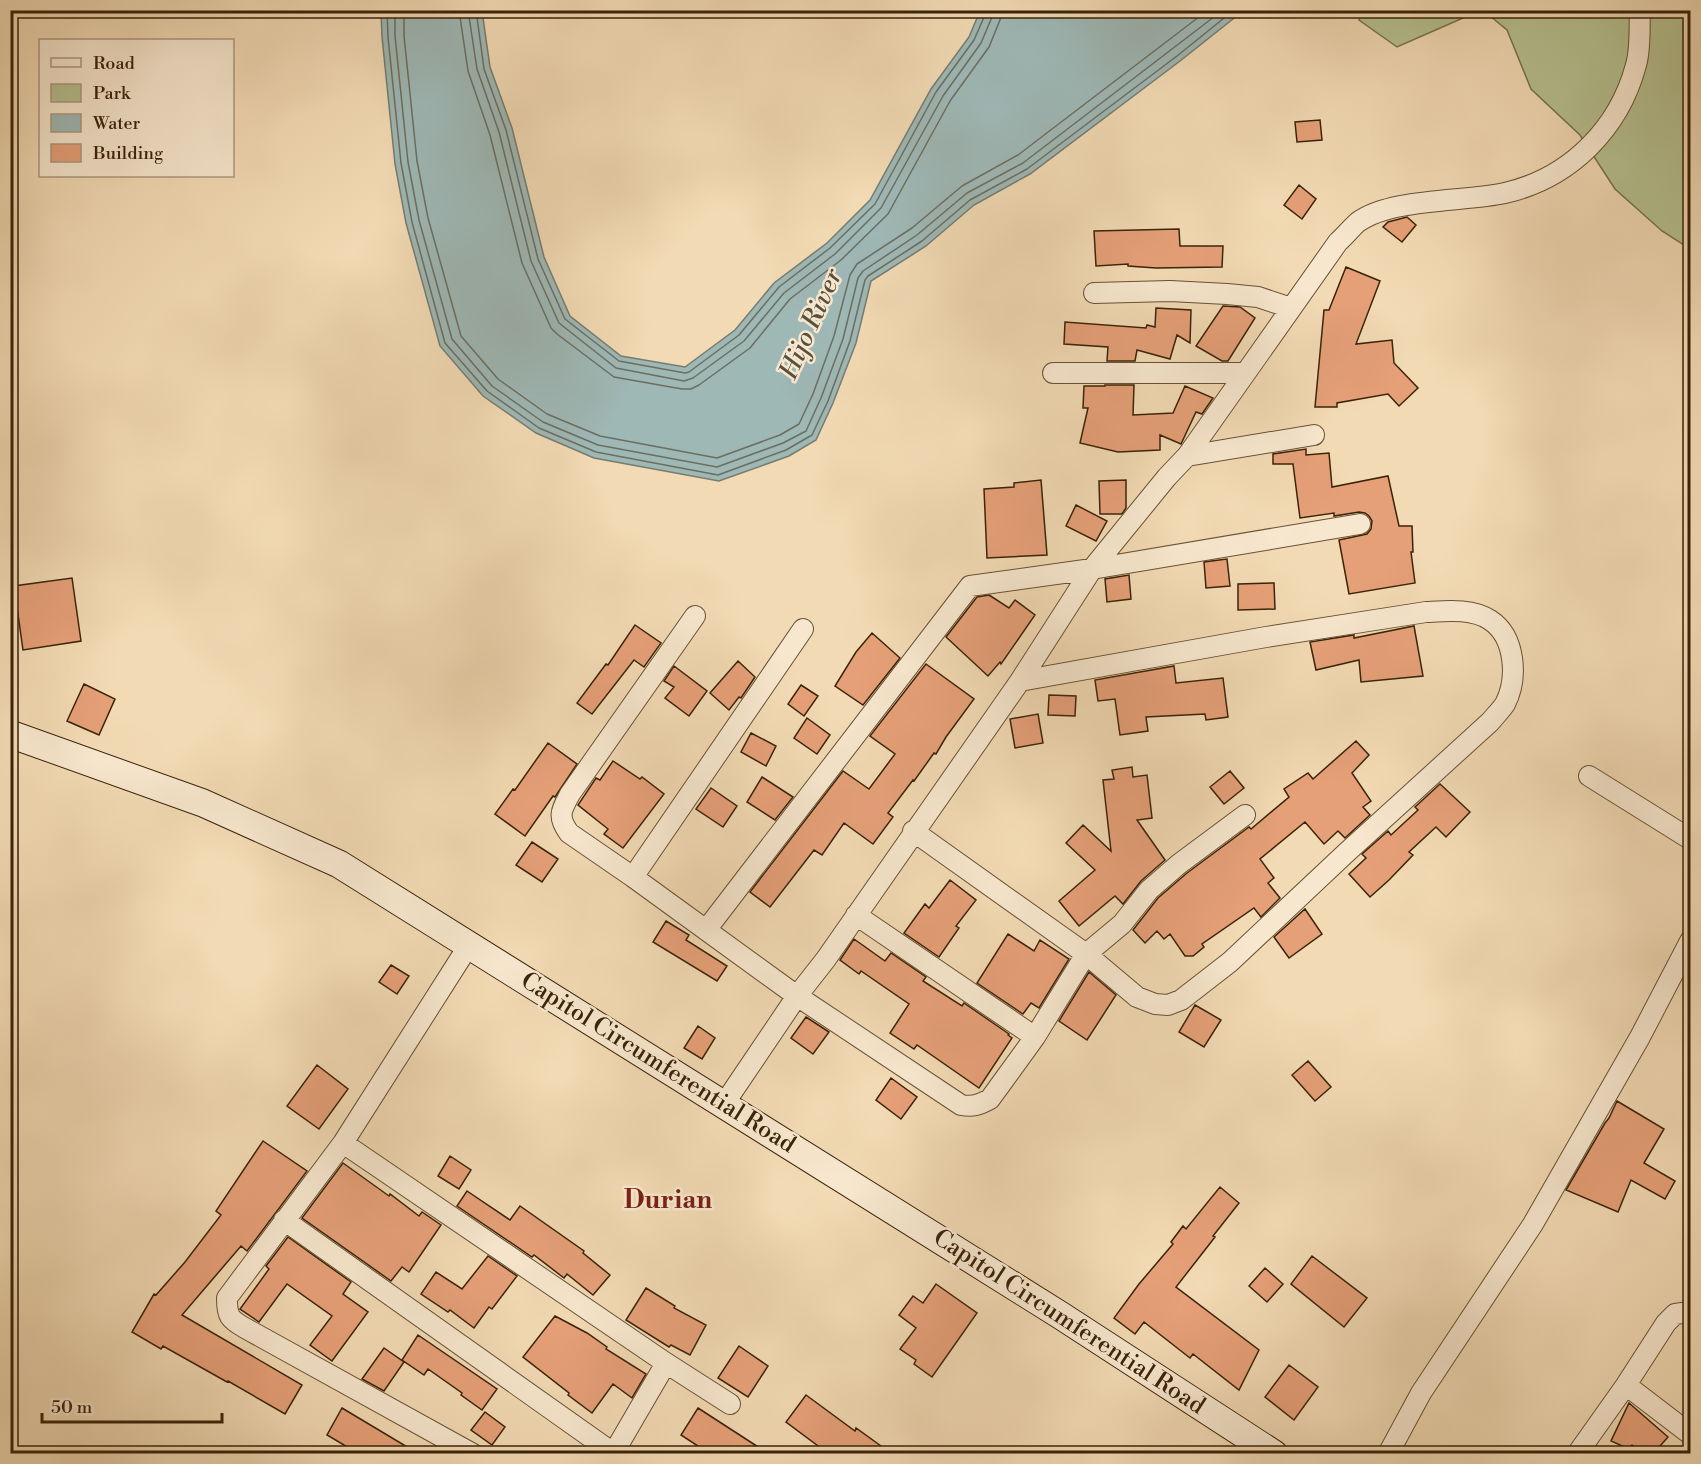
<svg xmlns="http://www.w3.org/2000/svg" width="1701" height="1464" font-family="'Libre Bodoni',serif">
<rect width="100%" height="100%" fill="#f2dab4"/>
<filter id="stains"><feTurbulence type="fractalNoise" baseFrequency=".00333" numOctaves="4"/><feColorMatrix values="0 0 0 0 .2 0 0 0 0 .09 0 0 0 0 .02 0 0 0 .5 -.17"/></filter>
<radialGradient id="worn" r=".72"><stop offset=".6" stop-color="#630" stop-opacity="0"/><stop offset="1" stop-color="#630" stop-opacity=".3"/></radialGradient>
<!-- green -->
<path fill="#b6c090" stroke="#78724c" stroke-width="1.5" d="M1362 11V10L1479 11 1397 47 1359 20Z
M1484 11H1690V249L1662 231 1615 189 1580 135 1531 89 1507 30Z"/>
<!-- water -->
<path fill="#9eb8b6" stroke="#767c70" stroke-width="1.5" d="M381 11H482L490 67 512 128 544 257 570 316 621 356 685 367 735 330 774 283 827 243 870 200 931 89 969 37 980 11H1243L1180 61 1030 174 974 205 926 246 871 281 856 343 833 403 816 440 789 456 719 481 594 458 536 433 483 396 440 346 406 223 395 164 382 37Z"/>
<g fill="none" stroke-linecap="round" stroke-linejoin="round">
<!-- shore -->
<path stroke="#6c6e5f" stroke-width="1.5" d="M387 10 388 37 401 163 412 222 445 343 487 391 539 428 596 452 718 475 786 450 812 435 828 401 850 341 865 280 868 276 922 241 970 200 1027 169 1177 56 1234 10
M395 10V36L408 162 419 220 452 339 492 386 543 422 598 445 717 467 783 443 806 431 821 398 843 339 858 278 863 271 917 235 967 193 1023 163 1223 10
M404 10V36L417 161 428 218 461 336 498 379 547 414 600 436 717 458 780 435 799 424 813 394 834 336 850 275 857 264 912 228 962 186 1018 155 1208 10
M459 10 468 71 490 135 522 263 551 328 557 334 614 377 682 389H691L699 385 750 348 790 299 841 260 888 214 950 101 989 47 1000 20 1002 10
M468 10 477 69 499 132 531 261 559 323 616 368 684 381 693 378 744 341 784 293 835 254 881 208 943 96 981 43 992 17 993 10
M476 10 484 69 506 130 538 259 565 319 619 361 685 373 689 372 739 335 779 287 830 248 875 204 936 92 974 40 985 15V10"/>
</g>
<!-- building -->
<path fill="#e6a078" stroke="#3a2308" stroke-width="1.5" d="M1320 120 1322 140 1297 142 1295 122Z
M1299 185 1316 199 1302 219 1284 205Z
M1407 217 1416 225 1402 242 1383 227 1388 222Z
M1179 229 1180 246H1223L1222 267 1156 268 1128 266V264L1096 266 1094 231Z
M1346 267 1380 281 1356 344 1392 340 1394 363 1418 388 1399 406 1388 394 1337 403V407H1315L1324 310H1329Z
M1223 306 1240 307 1255 318 1228 361H1222L1196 346Z
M1156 308 1191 310 1190 343 1177 335 1170 359 1137 350 1135 361H1107L1108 347 1064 344 1065 322 1146 328 1147 325 1155 327Z
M1105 385H1134L1133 415 1173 413 1185 386 1213 398 1202 414 1196 412 1181 444 1160 435V450L1118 452 1080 443 1088 408H1083L1084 386H1105Z
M1306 449V455L1329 453 1332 487 1388 476 1399 526H1412L1413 552H1411L1415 583 1349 594 1339 540 1367 534 1371 529 1372 521 1369 516 1365 513 1359 512 1334 516V513L1300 518 1293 464H1273V454Z
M1041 480 1047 555 987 558 984 489 1014 487V483Z
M1126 480V508L1122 514H1100L1099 481Z
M1076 505 1107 521 1096 541 1066 526Z
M1227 559 1230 586 1206 588 1204 562Z
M1129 575 1131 599 1107 602 1105 579Z
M72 578 81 641 23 650 14 586Z
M1274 583 1275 609 1238 610V584Z
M989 595 1009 608 1015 600 1035 615 1001 664 1000 662 988 676 946 637 977 597Z
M635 625 661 643 644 667 634 660 592 714 577 703 606 664 608 665Z
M1414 626 1423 676 1361 682 1359 660 1316 670 1310 642 1354 635V638Z
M872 633 900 658 863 705 835 686 856 652Z
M738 661 755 677 741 698 739 697 729 710 710 693Z
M926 664 974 699 946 737 936 754 934 753 914 781 913 780 888 813 893 817 873 844 844 823 822 855 814 850 770 907 750 892 843 771 869 789 895 754 870 736Z
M674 666 707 691 689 716 665 698 674 687 664 681Z
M1174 666 1176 683 1223 678 1228 717 1206 720 1205 714 1146 717 1148 731 1120 735 1115 699 1098 701 1095 680Z
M84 684 115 699 99 735 67 721Z
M801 685 818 696 804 716 788 704Z
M1049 695 1076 696 1075 716 1048 715Z
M1038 714 1043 743 1015 748 1010 719Z
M807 718 830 735 817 754 794 738Z
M751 733 776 746 766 766 741 752Z
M1356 741 1369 755 1352 773 1371 801 1363 807 1370 815 1345 838 1338 831 1324 844 1305 822 1260 859 1274 878 1268 883 1280 898 1261 917 1254 908 1202 944 1204 947 1193 956H1185L1170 934 1164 939 1157 931 1145 943 1133 930 1158 898 1187 873 1249 827 1251 829 1289 797 1284 789 1308 773 1313 779Z
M548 743 577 764 555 797 553 796 525 836 495 814 513 789 515 790Z
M613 761 640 779 642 777 664 794 623 848 604 834 608 829 578 805 596 778 600 780Z
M1132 767 1133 777 1147 775 1152 818 1137 820 1165 860 1141 881 1123 904 1115 896 1079 926 1059 901 1095 870 1066 843 1083 825 1111 851 1103 780 1114 779 1112 770Z
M1230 771 1244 788 1224 804 1210 787Z
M762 777 793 797 775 820 747 802Z
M1440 784 1470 812 1446 837 1436 827 1409 852 1413 855 1389 880 1370 897 1349 874 1366 858 1362 854 1388 831 1391 835 1418 810 1415 807Z
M711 788 737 806 723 827 696 809Z
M532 842 558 859 542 882 516 865Z
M950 880 976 900 956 926 959 928 939 957 904 933 925 904 929 908Z
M1305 909 1322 934 1289 958 1274 937Z
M666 921 689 935 686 940 727 966 717 981 653 942Z
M1008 934 1034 951 1040 940 1069 959 1039 1008 1031 1003 1023 1014 977 983Z
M854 939 885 961 891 953 926 977 923 981 962 1006 964 1003 1009 1034 1008 1035 1012 1038 979 1088 917 1045 914 1049 890 1033 909 1004 861 971 859 974 840 960Z
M391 965 409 976 397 994 379 982Z
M1089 972 1116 995 1087 1040 1059 1021Z
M1195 1005 1221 1020 1204 1047 1179 1032Z
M806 1017 829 1032 813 1054 791 1038Z
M698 1026 715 1038 702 1059 684 1048Z
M1308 1061 1331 1087 1315 1101 1292 1075Z
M317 1065 348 1089 319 1129 287 1106Z
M891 1078 917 1097 901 1119 876 1100Z
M1617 1101 1664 1129 1644 1163 1675 1181 1665 1199 1631 1180 1618 1212 1566 1190 1605 1123 1609 1118Z
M263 1141 307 1171 247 1251 241 1246 182 1315 302 1385 285 1414 228 1381 227 1382 163 1346 161 1349 132 1332 154 1294 156 1295 185 1262 221 1215 216 1211Z
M450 1156 471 1170 459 1189 438 1176Z
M343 1163 389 1196 390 1194 419 1216 422 1212 441 1225 409 1272 402 1267 391 1281 302 1218Z
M1220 1187 1239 1203 1213 1236 1215 1237 1208 1246 1176 1287 1259 1350 1239 1390 1193 1354 1190 1358 1144 1322 1135 1334 1114 1318 1139 1284 1173 1244 1171 1242 1183 1226 1186 1229Z
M467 1191 510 1220 520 1206 584 1251 583 1253 610 1275 593 1295 567 1274 564 1278 534 1255 532 1257 457 1206Z
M288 1237 351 1282 343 1294 368 1312 332 1361 310 1345 332 1316 287 1284 259 1322 240 1309 269 1269 266 1266Z
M488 1256 517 1276 492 1309 489 1307 474 1328 450 1310 448 1312 421 1294 436 1272 462 1289Z
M1312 1256 1367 1298 1344 1327 1291 1284Z
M1265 1268 1283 1284 1267 1302 1249 1286Z
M936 1284 977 1313 932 1377 914 1364 916 1360 900 1349 916 1328 899 1315 913 1296 923 1303Z
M646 1288 675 1306 674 1308 706 1325 690 1355 671 1345 669 1347 626 1320Z
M555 1316 587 1333 607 1347 606 1349 646 1374 632 1398 613 1384 592 1413 568 1395 569 1393 523 1357Z
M418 1335 497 1389 482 1410 461 1395 462 1393 428 1369 424 1375 402 1360Z
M739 1346 768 1366 748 1397 718 1378Z
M384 1348 404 1362 384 1391 362 1379Z
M1289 1365 1318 1387 1294 1420 1265 1397Z
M806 1395 855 1431 856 1428 892 1454H829L786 1422Z
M1629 1403 1668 1437 1653 1454H1642L1632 1445 1629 1449 1611 1441Z
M342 1408 419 1454H359L327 1435Z
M698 1408 769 1454H710L681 1435Z
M485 1412 505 1427 492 1445 471 1430Z"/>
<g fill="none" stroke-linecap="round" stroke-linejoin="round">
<defs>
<path id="street" d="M1094 293 1170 291 1227 294 1258 297 1291 308
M1053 373H1245
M1187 456 1314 435
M695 616 570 794C561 811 557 816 569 833L633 877 797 996 961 1105C973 1107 979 1105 990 1099L1035 1037 1086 954 1122 924 1149 890 1179 864 1245 815
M1589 776 1690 839
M913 831 1086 954 1137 997 1155 1004 1168 1005 1181 1000 1230 962 1346 853 1490 722C1495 716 1501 710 1505 704 1518 679 1516 637 1490 620 1472 608 1446 611 1426 612L1266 637 1020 681
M633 877 803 629
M856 915 1035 1037
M706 930 970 586 1092 569 1360 524
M469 945 343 1143 227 1298C227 1316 229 1319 245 1328L473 1454
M724 1104 797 996 826 959 1020 681 1092 569 1167 477 1187 456 1338 242C1345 236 1351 228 1358 222 1391 198 1464 202 1505 193 1570 178 1619 129 1636 65 1641 48 1639 28 1640 10
M343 1143 666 1363 730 1404
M284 1220 613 1453
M1626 1385 1690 1434
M613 1454 666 1363
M1388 1454 1421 1393 1533 1224 1640 1037 1690 941
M1577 1454 1626 1385 1666 1323 1675 1314 1690 1312"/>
<path id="secondary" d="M10 734 203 803 339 864 1060 1315 1274 1454"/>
</defs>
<!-- street casing -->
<use href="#street" stroke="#685133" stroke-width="22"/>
<!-- secondary casing -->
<use href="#secondary" stroke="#3a2308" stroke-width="29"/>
<!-- street -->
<use href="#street" stroke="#f7e7ce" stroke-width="20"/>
<!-- secondary -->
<use href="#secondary" stroke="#f7e7ce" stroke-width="27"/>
</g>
<g text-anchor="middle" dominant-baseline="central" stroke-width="5" stroke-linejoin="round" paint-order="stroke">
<!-- street labels -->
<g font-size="24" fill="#3a2308" stroke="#f7e7ce">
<text transform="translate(658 1063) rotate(32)">Capitol Circumferential Road</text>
<text transform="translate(1069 1322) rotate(33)">Capitol Circumferential Road</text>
</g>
<!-- water labels -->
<g font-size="26" font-style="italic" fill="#58503c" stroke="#f7e7ce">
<text transform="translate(811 324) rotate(-66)">Hijo River</text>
</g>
<!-- neighbourhood labels -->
<g font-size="26" font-weight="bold" fill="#7a1f14" stroke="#f7e7ce">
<text x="668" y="1200">Durian</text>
</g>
</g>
<!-- margin -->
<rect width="1701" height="1464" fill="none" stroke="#f2dab4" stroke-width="36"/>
<rect x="12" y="12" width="1677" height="1440" fill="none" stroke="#3a2308" stroke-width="3"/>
<rect x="18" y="18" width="1665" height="1428" fill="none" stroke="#3a2308" stroke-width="1.5"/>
<!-- legend -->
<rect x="39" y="39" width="195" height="138" fill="#f7e7ce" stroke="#ab997f" stroke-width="1.5"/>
<rect x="51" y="58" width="30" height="9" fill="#f7e7ce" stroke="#ab997f" stroke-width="1.5"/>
<text x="93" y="69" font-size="18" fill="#3a2308">Road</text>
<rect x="51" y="84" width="30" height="18" fill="#b6c090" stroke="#ab997f" stroke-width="1.5"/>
<text x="93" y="99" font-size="18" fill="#3a2308">Park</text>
<rect x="51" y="114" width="30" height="18" fill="#9eb8b6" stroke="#ab997f" stroke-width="1.5"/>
<text x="93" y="129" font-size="18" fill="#3a2308">Water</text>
<rect x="51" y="144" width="30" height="18" fill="#e6a078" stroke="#ab997f" stroke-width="1.5"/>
<text x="93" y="159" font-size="18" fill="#3a2308">Building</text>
<!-- scale -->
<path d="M42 1413v9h180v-9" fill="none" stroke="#3a2308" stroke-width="3"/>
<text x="51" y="1413" font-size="18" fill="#3a2308" stroke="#f7e7ce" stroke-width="4.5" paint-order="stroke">50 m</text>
<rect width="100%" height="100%" filter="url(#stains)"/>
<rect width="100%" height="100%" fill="url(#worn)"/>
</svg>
